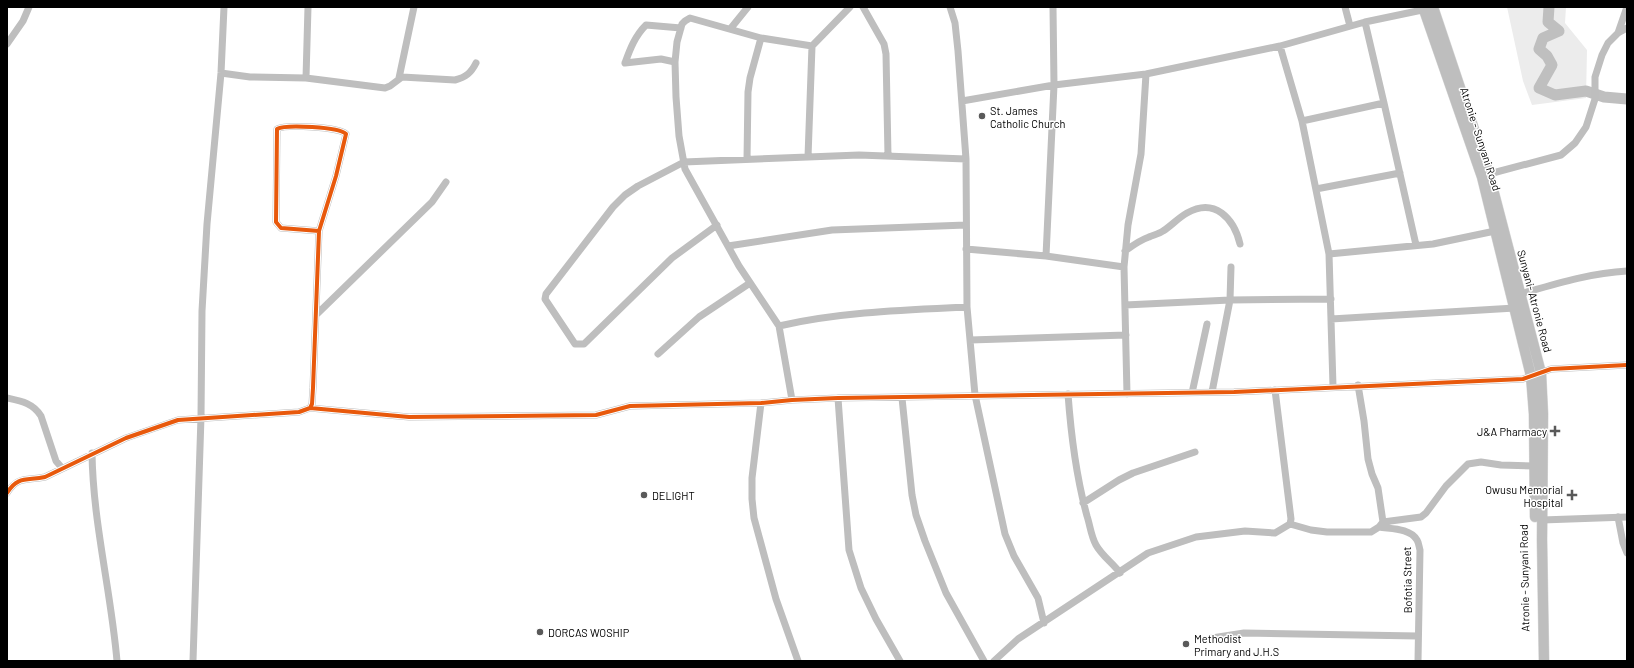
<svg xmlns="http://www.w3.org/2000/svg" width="1634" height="668" font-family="Barlow,sans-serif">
<rect width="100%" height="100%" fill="#fff"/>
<!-- green -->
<path fill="#ececec" d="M1507 7H1566L1565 23 1587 50 1586 98 1532 105 1523 81Z"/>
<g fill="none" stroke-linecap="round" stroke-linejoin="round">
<!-- river -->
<path stroke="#bfbfbf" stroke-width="11" d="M1549 7 1548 22 1559 31 1543 38 1539 49 1547 56 1552 65 1539 88 1555 95 1586 91 1604 97 1627 99"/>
<defs>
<path id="highway" d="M1423 7 1482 177 1531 376 1534 414 1535 517
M1433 7 1489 174 1541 373 1543 414 1542 540 1544 661"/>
</defs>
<!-- highway casing -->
<use href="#highway" stroke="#dbdbdb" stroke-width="11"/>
<!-- minor -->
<path stroke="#bebebe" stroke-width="7" d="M863 7 884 44 886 54 888 156
M950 7 955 23 958 51 966 159 967 307 975 395 1005 534 1014 556 1038 598 1044 623
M1053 7 1054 85 1146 74 1280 46 1365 22 1427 9
M1345 7 1350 26
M731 28 748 7
M1618 33 1627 7
M7 44 23 21 29 7
M1280 46 1302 121 1384 103 1365 22
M625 63C630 49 635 36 646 25L681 28
M625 63 661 59 675 62
M221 73 250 77 306 78 385 88 390 86 402 77 455 80C466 77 471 73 476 63
M306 78 308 7
M399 78 414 7
M962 101 1054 85 1046 256
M1384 103 1416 245
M1302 121 1329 254 1333 386
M808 157 859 155 966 159
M747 159 748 92 750 78 761 38
M1489 174 1561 155 1575 143 1586 127 1595 99V77L1602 55 1608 43 1618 33 1627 28
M1316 189 1400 173
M717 225 672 258 584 344H575L545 299 546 294 613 207 625 195 638 186 684 162 808 157 812 46 850 7
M728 246 832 230 966 225
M966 249 1046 256 1124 267 1127 394
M1125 251C1132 246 1140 240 1149 237 1153 235 1159 234 1163 231 1171 226 1178 218 1187 213 1215 197 1234 219 1240 244
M1329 254 1433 244 1495 231
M1124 267 1128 225 1141 154 1146 74
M1520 294C1555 284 1590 273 1627 271
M1125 305 1230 300 1331 299
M316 315 432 202 446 182
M1331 319 1515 308
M779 326C840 312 905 310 967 307
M970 340 1126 335
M658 354 699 317 750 283
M1212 392 1230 300 1231 267
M1192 393 1207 324
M1068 394C1071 435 1076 476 1087 516 1090 525 1091 536 1096 545 1102 556 1113 563 1120 573
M7 398C21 401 33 403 41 416L56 461 62 468
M838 398 849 550 861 588 876 619 900 661
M902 398 912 495 916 515 925 541 946 593 984 661
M792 400 779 326 739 266 685 169 679 136 676 97 675 62 677 42 682 24 685 21 690 18 761 38 812 46
M761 403 752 478V499L754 518 776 599 798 661
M310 408 409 417 596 415 630 406 761 403 792 400 838 398 1234 392 1523 379 1551 369 1627 365
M92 453C93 523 111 591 117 661
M7 493C18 475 28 481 45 477L126 438 178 420 299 412 310 408 312 404 313 388 319 231 336 176 346 134C339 127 286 124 277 129L276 222 281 228 319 231
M1083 503 1119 480 1133 473 1195 452
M1618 517 1623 543 1627 553
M1542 520 1627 517
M1383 522 1421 517 1426 513 1446 486 1468 464 1481 462 1501 465 1535 466
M1290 524 1311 530 1327 532H1371L1379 527 1383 522 1378 488 1372 474 1368 459 1364 421 1358 385
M1379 527C1391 529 1410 528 1417 540 1419 543 1419 547 1420 550L1418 661
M1212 638 1244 633 1418 636
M193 661 201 417 202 311 207 224 221 73 224 7
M994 661 1018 639 1148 553 1196 537 1245 531 1275 533 1290 524 1291 519 1275 390"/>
<!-- highway -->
<use href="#highway" stroke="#bebebe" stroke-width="10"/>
<defs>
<path id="cycleway" d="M310 408 409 417 596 415 630 406 761 403 792 400 838 398 1234 392 1523 379 1551 369 1627 365
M7 493C18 475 28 481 45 477L126 438 178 420 299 412 310 408 312 404 313 388 319 231 336 176 346 134C339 127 286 124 277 129L276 222 281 228 319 231"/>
</defs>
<!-- cycleway casing -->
<use href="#cycleway" stroke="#fff" stroke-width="6"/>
<!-- cycleway -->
<use href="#cycleway" stroke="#e8590c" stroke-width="4"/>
</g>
<!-- markers -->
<g fill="#595959" stroke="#fff" stroke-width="1.5">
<circle cx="982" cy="116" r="4"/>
<path d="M1553 425h4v4h4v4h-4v4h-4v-4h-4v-4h4z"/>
<circle cx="644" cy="495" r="4"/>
<path d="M1570 489h4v4h4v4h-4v4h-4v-4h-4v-4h4z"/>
<circle cx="540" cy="632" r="4"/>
<circle cx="1186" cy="644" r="4"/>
</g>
<g text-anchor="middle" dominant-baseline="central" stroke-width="3" stroke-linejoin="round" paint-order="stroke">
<!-- poi labels -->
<g font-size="11" fill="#000" stroke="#fff" text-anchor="start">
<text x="990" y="110">St. James<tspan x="990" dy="13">Catholic Church</tspan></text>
<text x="1547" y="431" text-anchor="end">J&amp;A Pharmacy</text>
<text x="1563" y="489" text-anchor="end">Owusu Memorial<tspan x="1563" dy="13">Hospital</tspan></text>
<text x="652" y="495">DELIGHT</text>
<text x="548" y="632">DORCAS WOSHIP</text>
<text x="1194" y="638">Methodist<tspan x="1194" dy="13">Primary and J.H.S</tspan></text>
</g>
<!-- street labels -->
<g font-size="11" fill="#000" stroke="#fff">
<text transform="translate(1481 139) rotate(72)">Atronie - Sunyani Road</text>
<text transform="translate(1535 301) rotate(75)">Sunyani- Atronie Road</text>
<text transform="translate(1524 578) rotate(-91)">Atronie - Sunyani Road</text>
<text transform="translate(1407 580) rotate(-91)">Bofotia Street</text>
</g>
</g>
<!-- border -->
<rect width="1634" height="668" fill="none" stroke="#000000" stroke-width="16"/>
</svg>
